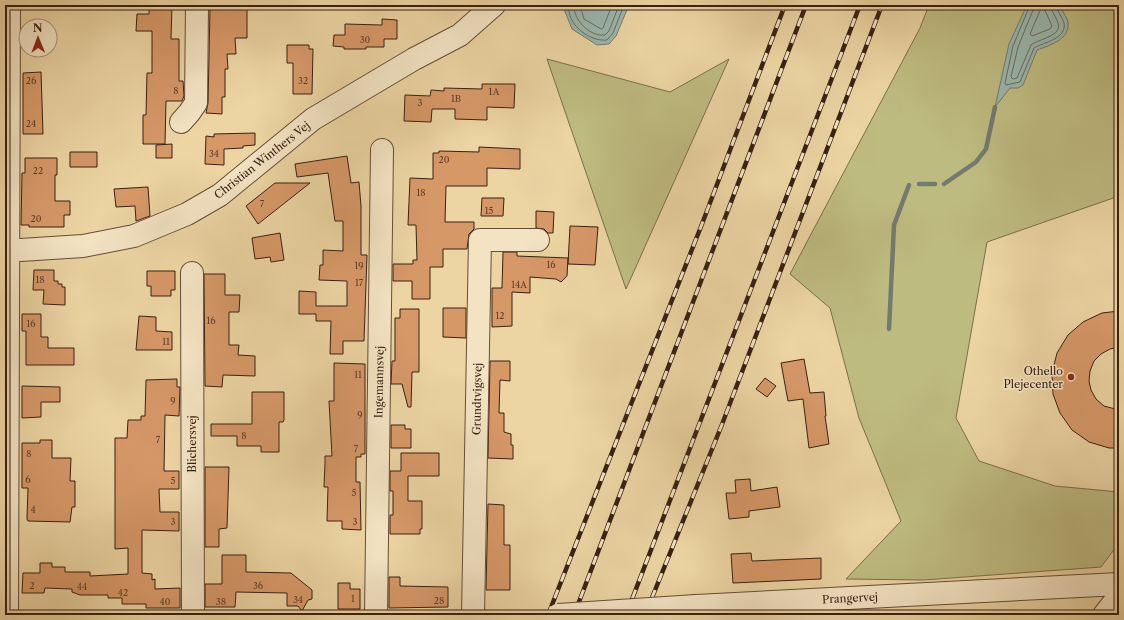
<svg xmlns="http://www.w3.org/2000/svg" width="1124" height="620" font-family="'Libre Caslon Text',serif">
<rect width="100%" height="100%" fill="#ecd4a3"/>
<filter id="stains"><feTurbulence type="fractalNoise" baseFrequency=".005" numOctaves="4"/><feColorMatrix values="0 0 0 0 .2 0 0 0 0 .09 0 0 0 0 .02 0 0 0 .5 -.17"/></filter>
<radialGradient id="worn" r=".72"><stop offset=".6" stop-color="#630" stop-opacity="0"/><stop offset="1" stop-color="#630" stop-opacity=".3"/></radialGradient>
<!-- green -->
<path fill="#bebb81" stroke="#7c6e4a" d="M929 5H1119V196L987 242 956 418 979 461 1055 486 1119 492V543L1101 567 924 580 846 579 901 521 859 418 830 308 790 274 920 28Z
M547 59 670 92 729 59 626 289Z"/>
<!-- water -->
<path fill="#9ab7ad" stroke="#737b6f" d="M565 5H629L616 36 609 44 597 45 572 29 564 9Z
M1027 5H1060C1061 11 1067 16 1068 22 1070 40 1050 45 1037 50L1023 85 1018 88H1010L995 107 1009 44Z"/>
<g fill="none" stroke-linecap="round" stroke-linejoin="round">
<!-- shore -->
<path stroke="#6a6c60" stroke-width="1" d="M569 5C566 24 589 42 607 40L613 33 624 5
M574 5C573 20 590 37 605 35L609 31 619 5
M580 5 584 19 601 29 603 28 612 5
M1030 5 1013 46 1005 83 1006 85 1020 82 1034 48C1044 42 1067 39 1064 23 1062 16 1057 12 1056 5
M1035 5 1018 47 1011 77 1013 79 1017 78 1031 45C1038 39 1063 36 1058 23 1056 16 1051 12 1051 5
M1041 5 1042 6 1030 34 1032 36 1050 29 1052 26 1043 6 1045 5"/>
<!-- stream -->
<path stroke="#737b6f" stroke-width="4.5" d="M919 184H935
M944 184 976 162 986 149 995 107
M889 329 894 225 909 185"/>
</g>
<!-- building -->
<path fill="#d79868" stroke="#392013" d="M149 5H172L171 39H179V81H183L184 96 182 101H166L165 144H143V115H146L147 73H152V31H136L137 14H149Z
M247 6V38H235L236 54H227L228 69H225V97H222V114L206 113 208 103 210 8Z
M382 19 397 20V39H384V47H366V49H344V47L333 46 334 35H345V24L382 25Z
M287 45H309V49H313L312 94H293V63H287Z
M41 72 43 134H23V73Z
M482 84H515L514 108 487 107V120L455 119V109H432L431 122 404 121 405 95 430 96 431 90 444 91V88L482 89Z
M255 133V145L243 146V148L224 149V165L205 164 206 136 214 137V134Z
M172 144V158H156V145Z
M479 147 520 149V169L487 168V186H446L445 222H474V229L469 234 467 249H443V267H430V299H412V281H393V264H413V260H417L416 225H408L410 178 433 179V153H439V151L479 152Z
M70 152H97V167H70Z
M347 156 351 183 359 182 361 206V255H367L364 341H343V354H330L331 321H316V314H299V291L316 292V306H347V281L319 280 320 265H323V250L343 251V221H335L328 173 297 177 295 164Z
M25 158H57V175H55V201H70V215H64V227H29V225H21L22 173H25Z
M275 183H310L258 224 246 206Z
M148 187 150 216 136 221 135 206 116 207 114 189Z
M482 198H504L503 216H481Z
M536 211 554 212 553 233H548L544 229 536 228Z
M570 226 598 227 595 265 568 264Z
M280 233 284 260 271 262 270 257 255 259 252 238Z
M503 252H517V256L568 258 567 276 561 282 556 279 530 277V293L512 292V326L492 327V288H502Z
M34 270H54V281H58V284H62V287H65V305L43 304 44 290H33Z
M147 271H175V290H171V296H151V286H147Z
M204 274H225V295H240L239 312H229V345H239L238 355 255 356V376L223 375 222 387 205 386Z
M443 308H466V338L443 337Z
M400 309H419V372H412L411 407H408L402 384H391L392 361H395V318H400Z
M1119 311V347L1110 349 1101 354 1094 361 1090 371 1089 381 1091 390 1096 399 1104 406 1119 410V448H1109L1089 442 1072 430 1060 413 1053 394 1052 373 1057 353 1068 335 1083 322 1102 313Z
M22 314H41V337H48V348H74V365H26V331H22Z
M139 316 156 317V331L172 332V350H136Z
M804 359 810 393 824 392 826 416H825L829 444 809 448 803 399 788 401 781 363Z
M490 361H510V381L500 380 499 413H504V432L511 434V445H513V459L488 458Z
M334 363 365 364V454H361V457H356V482H360L361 530 342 529V521H327L328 487H324L325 464V456H332L329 401H334Z
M765 378 776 386 767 397 756 389Z
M177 379V387H180L179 416 165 415 164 471H179V489H159L160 512H179V531L142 530V573L152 574V580L155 579V589L180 588V608H146V604H122V598H108V595H80L72 592V589L45 588 44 593H22L23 573H40V563H52V567H65V572H90V576L128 574V548L115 549V438H127L128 420H141V416H145L146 380Z
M22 386 60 387V402H41V417L22 418Z
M252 392H284V420L283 422H279V452H261V446H237V436H211V424H252Z
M391 425H405V429H411V448H391Z
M40 440H52V458H71L70 481H75V507H72L70 522 28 521 27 519 28 488H22V443H40Z
M401 453H439V476H408V501H422V529H420V534H390V515H393V491H390V471H401Z
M205 467H229L227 528 219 529V547H205Z
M750 479 751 491 777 487 780 507 749 511V517L729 519 726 493H736L735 480Z
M488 504 504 505V545H510V590H486Z
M751 553 752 561 821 558V579L733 583 731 554Z
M222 555H246V572L291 573 312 590V599L308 600 302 611 298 606H287V593L236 592 235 607H205V584H222Z
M389 577H400V586L448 587V607L389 608Z
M338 583H350V589H360V609H338Z"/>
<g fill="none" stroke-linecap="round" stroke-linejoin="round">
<defs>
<path id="minor" d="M181 122 189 113 196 103 197 5
M5 251 83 246 134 236 187 214 220 195 313 119 414 59 460 35 494 5
M192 273 193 615
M696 606 1119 584
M7 615 9 5
M376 615 382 150
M473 615 480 240H538
M1104 615 1119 596"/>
</defs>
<!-- minor casing -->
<use href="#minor" stroke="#664d37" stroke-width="24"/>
<!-- minor -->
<use href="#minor" stroke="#f3e3c3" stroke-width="22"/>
<defs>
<path id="rail" d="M548 615 702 224 785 5
M574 615 806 5
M626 615 860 5
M645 615 721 427 882 5"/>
</defs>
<!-- rail casing -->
<use href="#rail" stroke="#392013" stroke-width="4.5"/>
<!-- rail -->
<use href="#rail" stroke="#f3e3c3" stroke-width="3" stroke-dasharray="9" stroke-linecap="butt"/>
<defs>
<path id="minor-bridge" d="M558 615 696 606"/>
</defs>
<!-- minor-bridge casing -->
<use href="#minor-bridge" stroke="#664d37" stroke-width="24" stroke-linecap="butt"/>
<!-- minor-bridge -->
<use href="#minor-bridge" stroke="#f3e3c3" stroke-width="22"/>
</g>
<!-- markers -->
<circle fill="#8f2418" stroke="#f3e3c3" stroke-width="1.5" cx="1071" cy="377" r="4"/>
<g text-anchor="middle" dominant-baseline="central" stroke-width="3" stroke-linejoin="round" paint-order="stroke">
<!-- number labels -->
<g font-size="9" fill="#603e28">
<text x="365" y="39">30</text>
<text x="31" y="80">26</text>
<text x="303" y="80">32</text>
<text x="176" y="90">8</text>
<text x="494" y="91">1A</text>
<text x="456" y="98">1B</text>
<text x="420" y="102">3</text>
<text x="31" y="123">24</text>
<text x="214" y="153">34</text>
<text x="444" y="159">20</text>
<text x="38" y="170">22</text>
<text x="421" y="192">18</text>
<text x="262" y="203">7</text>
<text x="489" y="210">15</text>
<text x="36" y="218">20</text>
<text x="551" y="264">16</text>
<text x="359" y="265">19</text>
<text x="40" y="279">18</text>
<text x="359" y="282">17</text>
<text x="519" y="284">14A</text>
<text x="500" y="315">12</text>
<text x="211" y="320">16</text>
<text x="31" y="323">16</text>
<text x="166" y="341">11</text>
<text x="358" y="374">11</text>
<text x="173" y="400">9</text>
<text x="360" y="414">9</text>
<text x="244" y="435">8</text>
<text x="158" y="439">7</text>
<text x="356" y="448">7</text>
<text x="29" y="453">8</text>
<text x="28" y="479">6</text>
<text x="173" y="480">5</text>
<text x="354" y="492">5</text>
<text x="33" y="509">4</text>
<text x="173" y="521">3</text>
<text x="355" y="521">3</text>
<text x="32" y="585">2</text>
<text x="258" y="585">36</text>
<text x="82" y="586">44</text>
<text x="123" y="592">42</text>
<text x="353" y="598">1</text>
<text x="298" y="599">34</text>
<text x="439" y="600">28</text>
<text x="165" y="601">40</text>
<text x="221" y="601">38</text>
</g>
<!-- street labels -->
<g font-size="11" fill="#392013" stroke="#f3e3c3">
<text transform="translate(262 160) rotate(-38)">Christian Winthers Vej</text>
<text transform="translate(379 382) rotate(-89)">Ingemannsvej</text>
<text transform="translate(477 399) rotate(-89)">Grundtvigsvej</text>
<text transform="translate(192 444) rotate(-90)">Blichersvej</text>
<text transform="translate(850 598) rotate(-3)">Prangervej</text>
</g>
<!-- poi labels -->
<g font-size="11" fill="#392013" stroke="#f3e3c3" text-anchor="end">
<text x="1063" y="371">Othello<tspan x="1063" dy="13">Plejecenter</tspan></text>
</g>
</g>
<!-- margin -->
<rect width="1124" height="620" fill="none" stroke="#ecd4a3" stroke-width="20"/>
<rect x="6" y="6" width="1112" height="608" fill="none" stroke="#392013" stroke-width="2"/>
<rect x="10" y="10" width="1104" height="600" fill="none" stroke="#392013"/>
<!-- north arrow -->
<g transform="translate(38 38) rotate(359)"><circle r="19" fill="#f3e3c3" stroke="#a9957d"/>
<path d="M0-3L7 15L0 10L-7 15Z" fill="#8f2418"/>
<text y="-6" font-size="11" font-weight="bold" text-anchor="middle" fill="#392013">N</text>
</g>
<rect width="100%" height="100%" filter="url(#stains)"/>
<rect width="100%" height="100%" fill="url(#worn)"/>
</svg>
